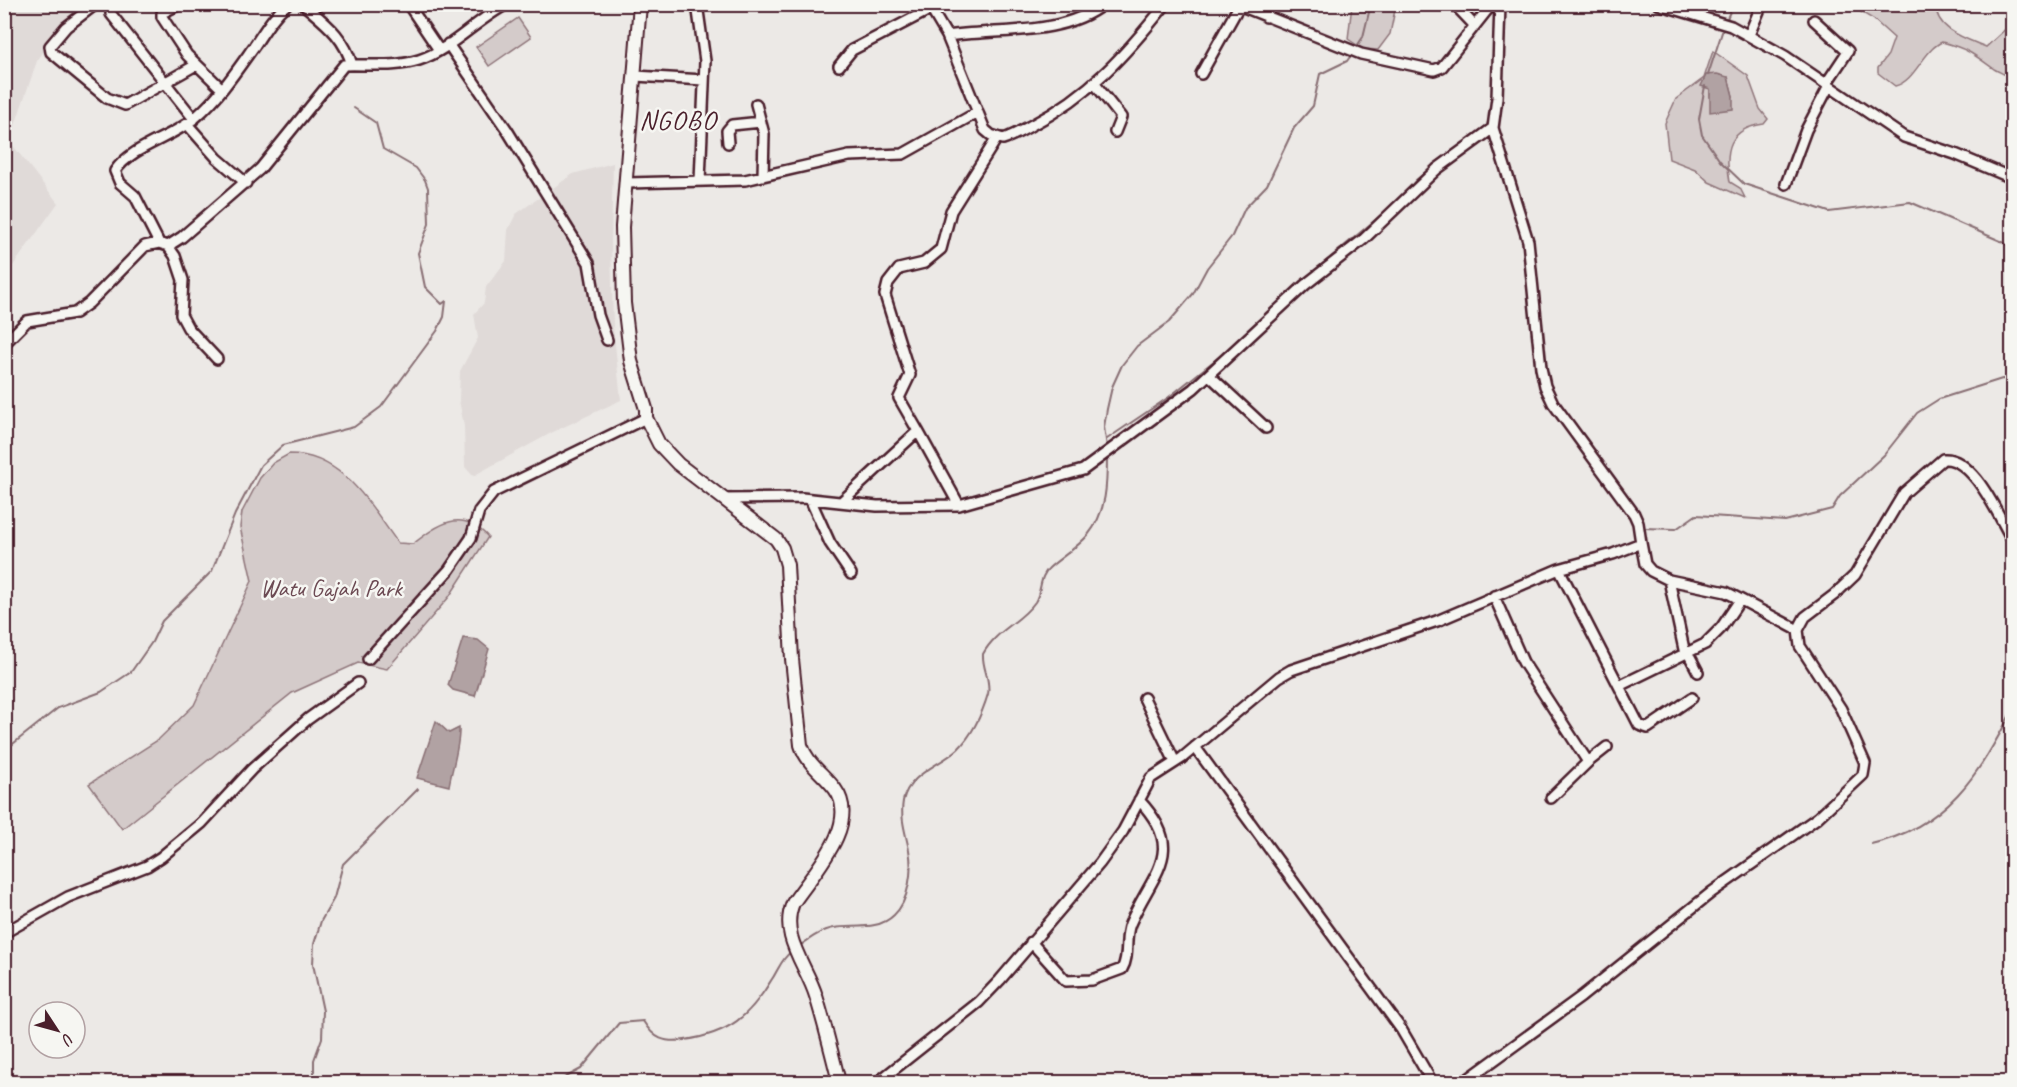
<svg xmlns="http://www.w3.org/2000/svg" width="2017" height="1087" font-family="Caveat,sans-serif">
<rect width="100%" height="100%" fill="#ece9e6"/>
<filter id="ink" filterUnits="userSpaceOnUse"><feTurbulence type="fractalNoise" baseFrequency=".0167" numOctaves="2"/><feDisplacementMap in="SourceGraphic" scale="12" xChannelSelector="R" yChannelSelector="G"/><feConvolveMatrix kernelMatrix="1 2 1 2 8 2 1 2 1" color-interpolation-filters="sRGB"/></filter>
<g filter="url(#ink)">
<!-- built -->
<path fill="#e0dad8" d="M5 5H91L50 43 37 61 13 131 11 143 58 203 5 277Z
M613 163 611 242 613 326 621 400 553 432 473 476 465 467 464 426 459 400 460 371 478 338 474 314 484 303 486 287 506 261 508 230 516 214 573 174Z"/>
<!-- green -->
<path fill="#d4cbca" stroke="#8f757a" stroke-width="1.5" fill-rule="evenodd" d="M1352 5H1396L1390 34 1378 50 1363 49 1348 39Z
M1849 5H1936C1935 30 1967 39 1986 47L2012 23V83C2008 74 2002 74 1994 69 1973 54 1968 49 1942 42 1923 50 1915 82 1895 86L1878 73V68L1888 55 1894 38 1873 19Z
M518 18 531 37 489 66 476 47Z
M1713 51 1748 76 1760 109 1768 119 1764 124C1729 128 1724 150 1730 182L1740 188 1745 198 1709 182 1695 169 1669 159 1665 123 1676 99 1704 78ZM1728 77 1733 96H1710V88Z
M289 454C343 454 370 505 398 543L413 544C439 524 461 507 488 537L449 597 387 669 358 663 292 693 122 829 89 784 158 740 194 705 252 581 240 527 242 512 260 478 273 463Z"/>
<!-- water -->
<path fill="#b1a2a3" stroke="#886e73" stroke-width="1.5" d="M1717 74 1728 77 1733 96V109L1710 112V89L1701 86 1706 75Z
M463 638 478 640 489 649 475 696 453 690 448 685Z
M436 721 449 733 459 728C460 745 452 768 449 786L417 778Z"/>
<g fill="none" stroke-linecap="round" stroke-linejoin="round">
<!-- stream -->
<path stroke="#886e73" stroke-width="2" d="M1726 21 1733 4
M1355 49 1363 37 1371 4
M1708 75 1724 26
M1705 86 1699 119 1702 135 1720 161 1744 184 1829 212 1910 202 2003 242 2012 249
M1490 139 1504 179
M1469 140 1487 125 1490 116
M1403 196 1416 180 1433 166
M1522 236 1535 349
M1263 318 1300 283 1399 200
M1552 409 1566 429
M1107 439 1169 397 1230 348
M1107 447 1104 427 1107 409 1112 387 1122 365 1137 346 1169 322 1193 294 1207 268 1232 236 1245 208 1267 185 1294 128 1313 106 1320 74 1347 61 1352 54
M1621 503 1632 521
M1642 528 1676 529 1696 515 1785 521 1832 509 1840 496 1884 455 1917 413 1939 399 2002 379 2012 380
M4 751 58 708 101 692 131 672 152 642 162 621 212 571 235 514 261 465 283 445 354 427 381 407 437 331 444 317 446 301 442 304 425 287 418 253 429 224 428 188 425 180 416 168 383 149 376 123 354 108
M1871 844C1947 827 1979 774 2012 711
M798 947C808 940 821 930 834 928 852 924 877 932 894 915 909 901 913 870 909 850 906 834 900 819 903 801 909 773 940 766 958 749 973 734 982 714 988 694 991 680 982 668 983 654 995 631 1021 622 1035 602 1042 591 1039 577 1049 568 1061 557 1077 548 1088 535 1107 512 1107 483 1107 456
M314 1082V1060L322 1038 323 1011 313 964 314 944 321 921 334 898 343 864 418 789
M557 1082 581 1069 619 1023 643 1021C654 1039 664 1043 685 1040 730 1033 749 1017 772 979 778 970 782 958 791 952"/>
<defs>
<path id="minor" d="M96 4 66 27 50 46 51 52 107 98 125 105 196 65
M180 4 162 13V17L187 55 222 89
M303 4C325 23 344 36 352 65
M408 4 439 50
M697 4 705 61 700 181
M928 4 947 36 985 130 991 135 1003 139C1013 136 1023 130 1032 125 1090 95 1126 54 1166 4
M1236 4 1361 54 1434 70 1442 67 1492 4
M1454 4 1474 25
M1658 4 1731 26 1785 56 1904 137 1955 154 2012 178
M111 14 194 119
M1266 17 1271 4
M1814 20 1848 51 1826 84
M1749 35 1762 4
M947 36C997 29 1064 36 1103 4
M448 44 507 130 589 263 598 315 607 340
M839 66 852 50 931 9
M1201 74 1239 6
M635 76 704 80
M1095 84 1121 117 1115 132
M756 104 764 134 763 176
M187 124 217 158 246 183
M728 143 727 131 732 125 761 122
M627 183 745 180 849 156 903 154 978 112
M1786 184 1806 130 1829 86
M159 243 135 196 120 183 115 171C133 145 173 138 196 117 220 96 237 70 255 45 265 30 273 16 287 4
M168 246 175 256 183 280 181 315 188 328 217 359
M4 344 27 321 75 313 89 303 145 246 159 243 168 246 182 237 260 169 344 65C369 64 394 68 419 60 452 49 476 20 507 4
M1209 375 1266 428
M918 431 959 505
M724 499 802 498 877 506 959 505 1083 470 1193 389 1305 285 1364 239 1437 169 1493 128
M810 499 830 543 851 574
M841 502 918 431 899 398 910 375 885 295 888 283 899 269 924 263 941 249 951 211 997 138
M1641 543 1645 564 1651 571 1669 580 1726 592 1798 630
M1559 569 1639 725 1648 728 1692 698
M1669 580 1685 654
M1494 596 1523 662 1588 762 1551 798
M1688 653 1698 672
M368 659 449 570 471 538 479 511 494 492 646 418
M1619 686 1705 644 1721 628 1740 600
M1144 698 1175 762
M1195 747 1401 1029 1432 1082
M1588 762 1607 747
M4 933 68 897 147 866 161 857 202 823 252 769 308 719 358 683
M1031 942 1066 981 1092 980 1122 969C1130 956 1124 938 1130 924 1152 872 1188 852 1139 800
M878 1082 979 1002 1000 980 1100 863 1123 831 1151 778 1182 758 1279 677 1291 670 1437 621 1559 569 1613 554 1641 543 1638 523 1634 514 1553 403 1545 386 1541 368 1528 241 1493 128 1497 98 1500 4
M1464 1082 1581 997 1712 892 1817 818 1863 775 1865 763 1841 709 1800 646 1798 630 1805 617 1834 595 1855 575 1904 493 1943 459C1974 456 1999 518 2012 539"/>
<path id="major" d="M640 4 622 227 624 303 631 361 646 409V418L659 444 678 464 776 539 782 548 787 565 792 659 801 745C807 764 824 774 835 789 861 824 813 873 793 903 779 936 807 966 816 996 825 1025 832 1054 839 1082"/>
</defs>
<!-- minor casing -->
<use href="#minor" stroke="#4a1f2b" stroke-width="14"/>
<!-- major casing -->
<use href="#major" stroke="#4a1f2b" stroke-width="16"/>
<!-- minor -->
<use href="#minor" stroke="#f6f6f2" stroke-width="9"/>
<!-- major -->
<use href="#major" stroke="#f6f6f2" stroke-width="12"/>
</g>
</g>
<g text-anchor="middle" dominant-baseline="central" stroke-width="5" stroke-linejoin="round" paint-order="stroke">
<!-- park labels -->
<g font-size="24" fill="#6c4a53" stroke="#f6f6f2">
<text x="331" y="588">Watu Gajah Park</text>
</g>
<!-- quarter labels -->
<g font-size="27" letter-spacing="1.5" fill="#4a1f2b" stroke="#f6f6f2">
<text x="678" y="120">NGOBO</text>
</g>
</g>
<!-- margin -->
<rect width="2017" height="1087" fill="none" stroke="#f6f6f2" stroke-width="24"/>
<rect x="12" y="12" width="1993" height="1063" fill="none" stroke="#4a1f2b" stroke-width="2" filter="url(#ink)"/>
<!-- north arrow -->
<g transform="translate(57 1030) rotate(126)"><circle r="28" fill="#f6f6f2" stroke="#b1a0a2" stroke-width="1.5"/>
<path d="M0-4.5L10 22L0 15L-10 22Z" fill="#4a1f2b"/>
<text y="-9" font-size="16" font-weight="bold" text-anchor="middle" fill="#4a1f2b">U</text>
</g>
</svg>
